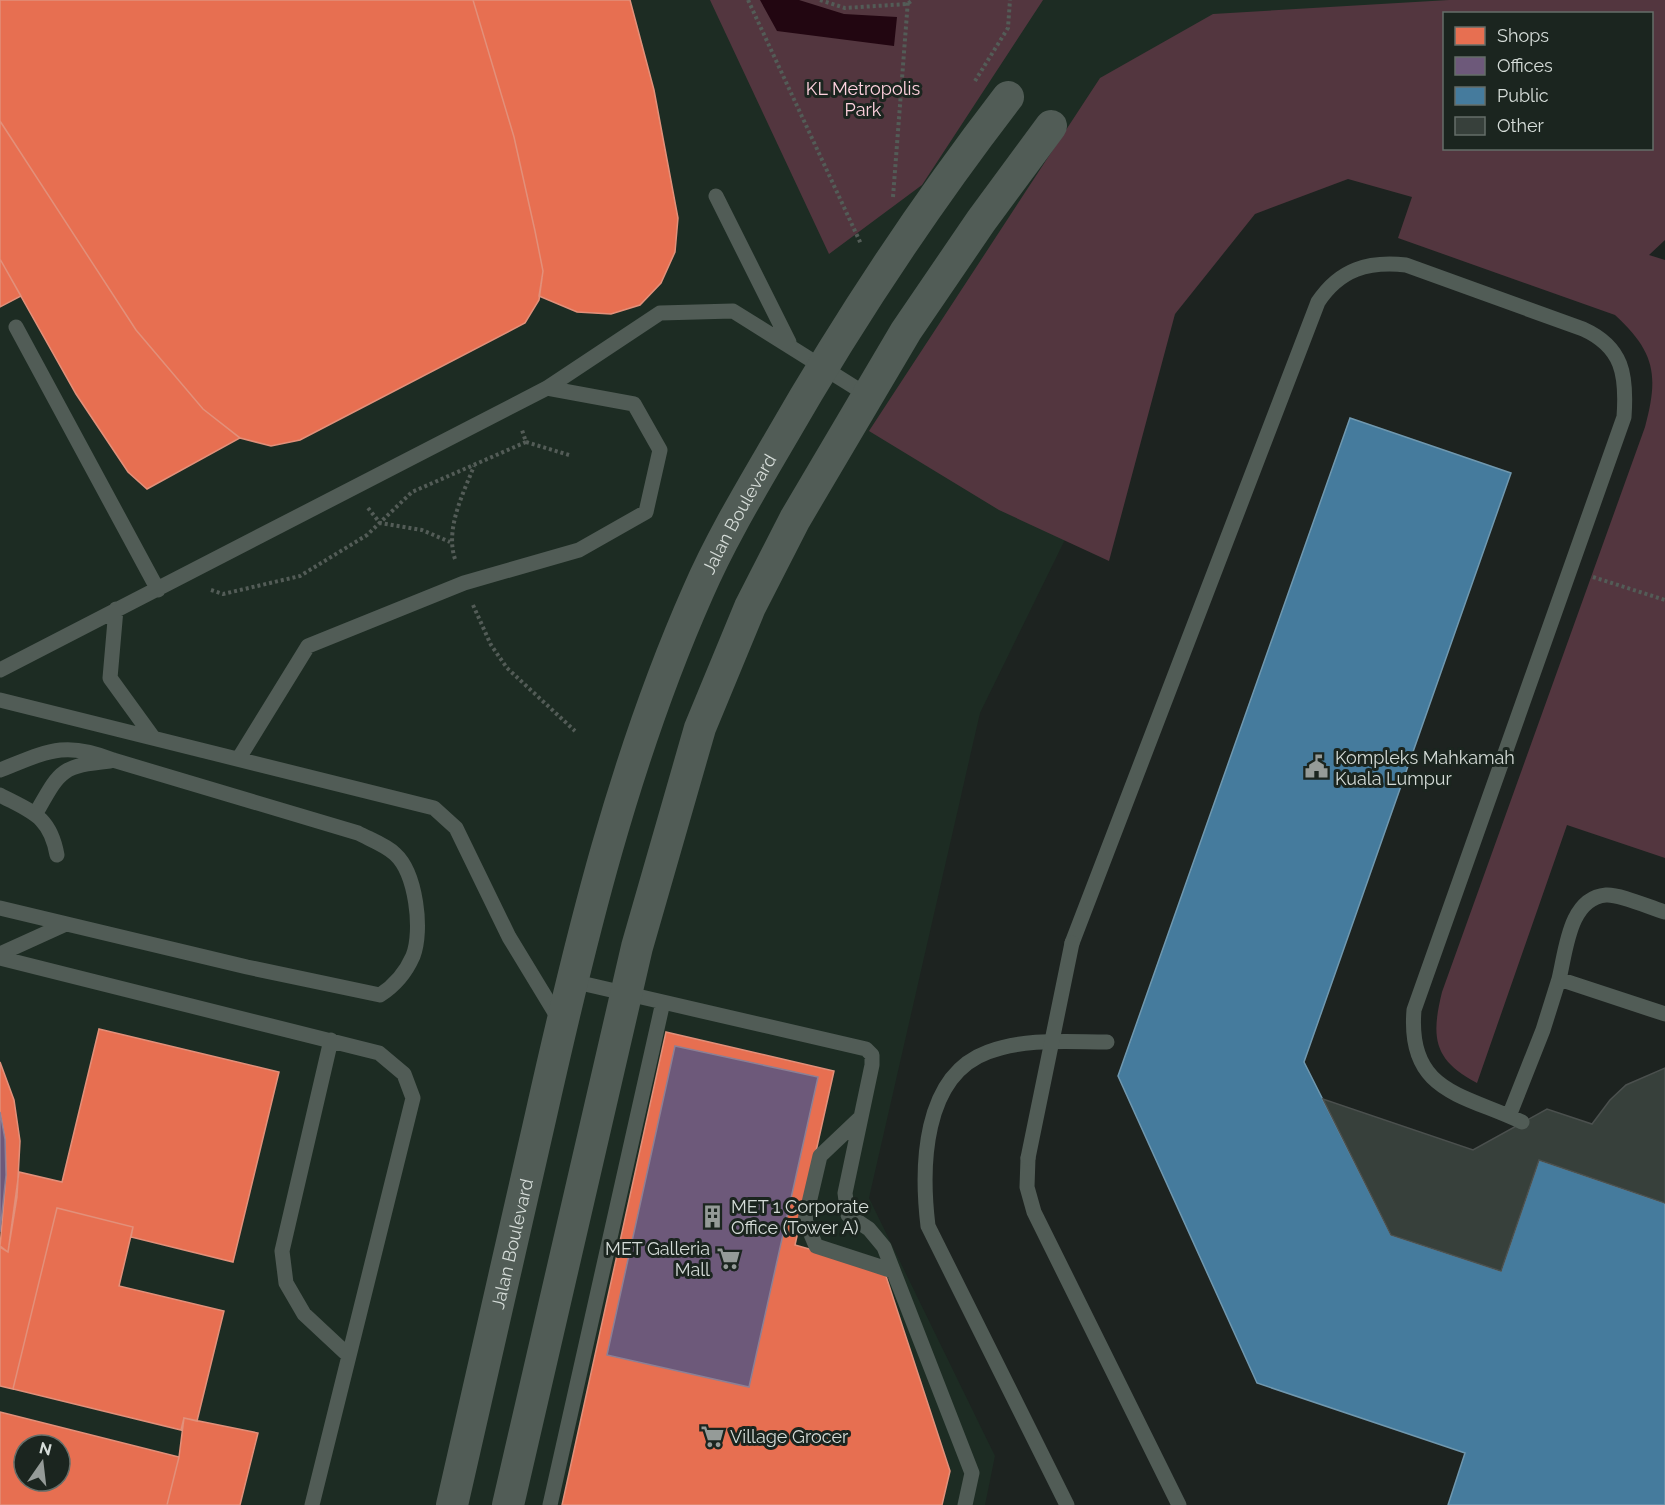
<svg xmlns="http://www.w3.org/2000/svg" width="1665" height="1505" font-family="Raleway,sans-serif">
<rect width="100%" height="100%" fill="#1d2320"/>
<!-- built -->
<path fill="#1d2c23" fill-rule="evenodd" d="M0 0H1665L1652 14H1444L1236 191 980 713 869 1198 995 1456 985 1505H0ZM24 1445H60V1481H24Z"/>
<!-- green -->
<path fill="#53363f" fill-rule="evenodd" d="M710 0H1043L922 185 829 254Z
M1449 0H1665V240L1649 255 1665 260V858L1567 825 1477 1083C1433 1060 1431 1037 1442 992L1645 427C1659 375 1655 352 1615 315L1398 238 1412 197 1348 179 1255 214 1175 314 1109 561 999 510 869 431 1100 78 1213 14ZM1444 14H1652V148H1444Z"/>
<!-- water -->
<path fill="#220611" d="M760 0H799L844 14 897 17 894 46 777 31Z"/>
<!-- shops -->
<path fill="#e76f51" stroke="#e2907a" stroke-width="1.5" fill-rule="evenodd" d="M0 0H473L514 137 535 231 543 271 539 300 525 323 300 440 271 446 240 438 203 409 136 330 0 121Z
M473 0H630L654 90 678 218 675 252 661 283 640 305 611 314 577 312 539 296 543 271 535 231 514 137Z
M0 121 136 330 203 409 240 438 147 489 128 472 76 394 0 259Z
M0 259 21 296 0 307Z
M99 1029 279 1072 233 1262 131 1237 133 1227 57 1208 13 1389 0 1386V1246L8 1252 19 1172 62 1182Z
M666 1032 834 1071 795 1245 884 1270 950 1471 942 1505H562Z
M0 1062 14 1100 20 1141 17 1197 8 1252 0 1247 6 1175 5 1139 0 1112Z
M57 1208 133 1227 119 1286 224 1311 197 1421 184 1418 181 1430 13 1389Z
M0 1412 179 1457 167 1505H0ZM24 1445H60V1481H24Z
M184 1418 258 1433 240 1505H167L179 1457Z"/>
<!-- offices -->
<path fill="#6d597a" stroke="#8c8096" stroke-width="1.5" d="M675 1046 818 1077 749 1387 607 1355Z
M0 1112 5 1139 6 1175 0 1232Z"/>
<!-- public -->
<path fill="#457b9d" stroke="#7098af" stroke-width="1.5" d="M1350 418 1511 473 1304 1062 1391 1235 1501 1271 1539 1160 1665 1203V1505H1448L1465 1453 1257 1383 1118 1076Z"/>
<!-- building -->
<path fill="#37403b" stroke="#4b504e" stroke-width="1.5" d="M1665 1068V1203L1539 1160 1501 1271 1391 1235 1323 1099 1473 1150 1547 1109 1592 1124 1610 1100 1626 1085Z"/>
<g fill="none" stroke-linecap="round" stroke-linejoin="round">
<!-- path -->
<path stroke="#535c57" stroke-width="4" stroke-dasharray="3 3" stroke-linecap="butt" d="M748 0 861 244
M820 0 845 8 907 4 913 0
M975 81 1008 28 1010 0
M893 197 908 0
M526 442 569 455
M368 508 380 523 422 530 450 542
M455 559C445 529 463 494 474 466
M1593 577 1665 600
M211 590 223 594 300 576 367 535 412 492 526 442 522 430
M473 605 491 645 507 668 575 731"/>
<!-- service -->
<path stroke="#515c56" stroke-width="15" d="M716 196 789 342
M16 327 158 590
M116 609 110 678 152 736
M0 670 547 388 660 313 733 311 867 395
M0 700 434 808 456 828 509 937 560 1021
M239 758 308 646 464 583 579 550 646 512 660 450 634 404 547 388
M0 770C46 752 64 740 113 760L358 833C369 839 386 845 395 854 416 873 423 930 413 956 406 972 394 986 380 995L247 967 0 908
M0 795C32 812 50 816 57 855
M36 813C60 771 60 766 110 761
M1665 912C1651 908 1620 894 1606 895 1569 898 1566 951 1559 979L1665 1014
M1072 943 1318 302C1340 269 1368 261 1406 265L1583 329C1623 347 1627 375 1624 417L1414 1010C1407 1093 1464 1094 1522 1122
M0 954 66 924
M0 958 379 1053 404 1074 413 1098 312 1505
M572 981 663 1002
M331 1040 282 1251 286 1283 304 1314 349 1356
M1509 1116 1543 1030 1559 979
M859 1119 820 1156 805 1220 816 1246 893 1271
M1028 1158 1027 1187 1034 1212 1179 1505
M550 1505 663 1002 866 1049 872 1055V1065L845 1193 848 1215 869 1229 884 1247 972 1473 965 1505
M1067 1505 928 1226C921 1168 922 1076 988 1052 1025 1038 1068 1042 1107 1042"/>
<!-- minor -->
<g stroke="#515c56" stroke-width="32">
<path id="s1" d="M452 1505C482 1375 511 1245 541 1115 581 937 624 759 698 592 720 541 750 491 778 443 849 319 921 210 1008 97"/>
<path d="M508 1505 637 947 700 728 750 607 795 519 906 331 981 221 1051 126"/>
</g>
<!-- service-bridge -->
<path stroke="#515c56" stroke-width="15" d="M1028 1158 1072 943"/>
</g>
<!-- icons -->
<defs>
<symbol id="civic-bare" viewBox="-9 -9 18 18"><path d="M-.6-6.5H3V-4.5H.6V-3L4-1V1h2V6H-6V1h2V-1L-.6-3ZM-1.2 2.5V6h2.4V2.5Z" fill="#959b98" stroke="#1b251f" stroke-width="2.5" paint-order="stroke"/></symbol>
<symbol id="building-bare" viewBox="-9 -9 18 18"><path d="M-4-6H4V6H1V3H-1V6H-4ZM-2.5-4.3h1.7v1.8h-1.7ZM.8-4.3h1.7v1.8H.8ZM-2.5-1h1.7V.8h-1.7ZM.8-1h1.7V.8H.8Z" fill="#959b98" stroke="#1b251f" stroke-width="2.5" paint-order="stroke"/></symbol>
<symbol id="supermarket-bare" viewBox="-9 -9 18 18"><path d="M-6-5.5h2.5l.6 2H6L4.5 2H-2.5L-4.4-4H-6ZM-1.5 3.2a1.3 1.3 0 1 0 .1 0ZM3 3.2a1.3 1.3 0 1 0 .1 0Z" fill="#959b98" stroke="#1b251f" stroke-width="2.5" paint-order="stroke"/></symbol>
</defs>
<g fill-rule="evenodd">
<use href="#civic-bare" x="1300" y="750" width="33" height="33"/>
<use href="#building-bare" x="696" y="1200" width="33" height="33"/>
<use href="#supermarket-bare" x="712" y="1242" width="33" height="33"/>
<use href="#supermarket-bare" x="696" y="1420" width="33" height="33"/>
</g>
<g text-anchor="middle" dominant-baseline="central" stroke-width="6" stroke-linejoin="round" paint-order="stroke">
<!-- park labels -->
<g font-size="18" fill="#ffd2df" stroke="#1b251f">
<text x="863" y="88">KL Metropolis<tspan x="863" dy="21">Park</tspan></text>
</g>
<!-- street labels -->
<g font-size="18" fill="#d5dcd8" stroke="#1b251f">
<text stroke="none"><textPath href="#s1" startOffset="1035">Jalan Boulevard</textPath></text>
<text stroke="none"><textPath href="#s1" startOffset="268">Jalan Boulevard</textPath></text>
</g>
<!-- poi labels -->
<g font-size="18" fill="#d5dcd8" stroke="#1b251f" text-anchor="start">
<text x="1335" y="757">Kompleks Mahkamah<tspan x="1335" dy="21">Kuala Lumpur</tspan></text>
<text x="731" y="1206">MET 1 Corporate<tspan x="731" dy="21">Office (Tower A)</tspan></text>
<text x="710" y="1248" text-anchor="end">MET Galleria<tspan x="710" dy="21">Mall</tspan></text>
<text x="730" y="1436">Village Grocer</text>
</g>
</g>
<!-- legend -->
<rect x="1443" y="12" width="210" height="138" fill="#1b251f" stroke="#656e69" stroke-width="1.5"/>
<rect x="1455" y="27" width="30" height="18" fill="#e76f51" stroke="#656e69" stroke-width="1.5"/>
<text x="1497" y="42" font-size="18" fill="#d5dcd8">Shops</text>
<rect x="1455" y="57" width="30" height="18" fill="#6d597a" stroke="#656e69" stroke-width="1.5"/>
<text x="1497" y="72" font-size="18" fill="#d5dcd8">Offices</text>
<rect x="1455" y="87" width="30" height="18" fill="#457b9d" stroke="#656e69" stroke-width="1.5"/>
<text x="1497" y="102" font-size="18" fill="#d5dcd8">Public</text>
<rect x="1455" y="117" width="30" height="18" fill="#37403b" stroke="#656e69" stroke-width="1.5"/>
<text x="1497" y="132" font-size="18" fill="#d5dcd8">Other</text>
<!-- north arrow -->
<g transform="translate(42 1463) rotate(14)"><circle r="28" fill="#1b251f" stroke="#656e69" stroke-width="1.5"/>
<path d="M0-4.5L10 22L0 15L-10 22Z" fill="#959b98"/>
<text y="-9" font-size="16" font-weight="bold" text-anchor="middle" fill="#d5dcd8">N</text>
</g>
</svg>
